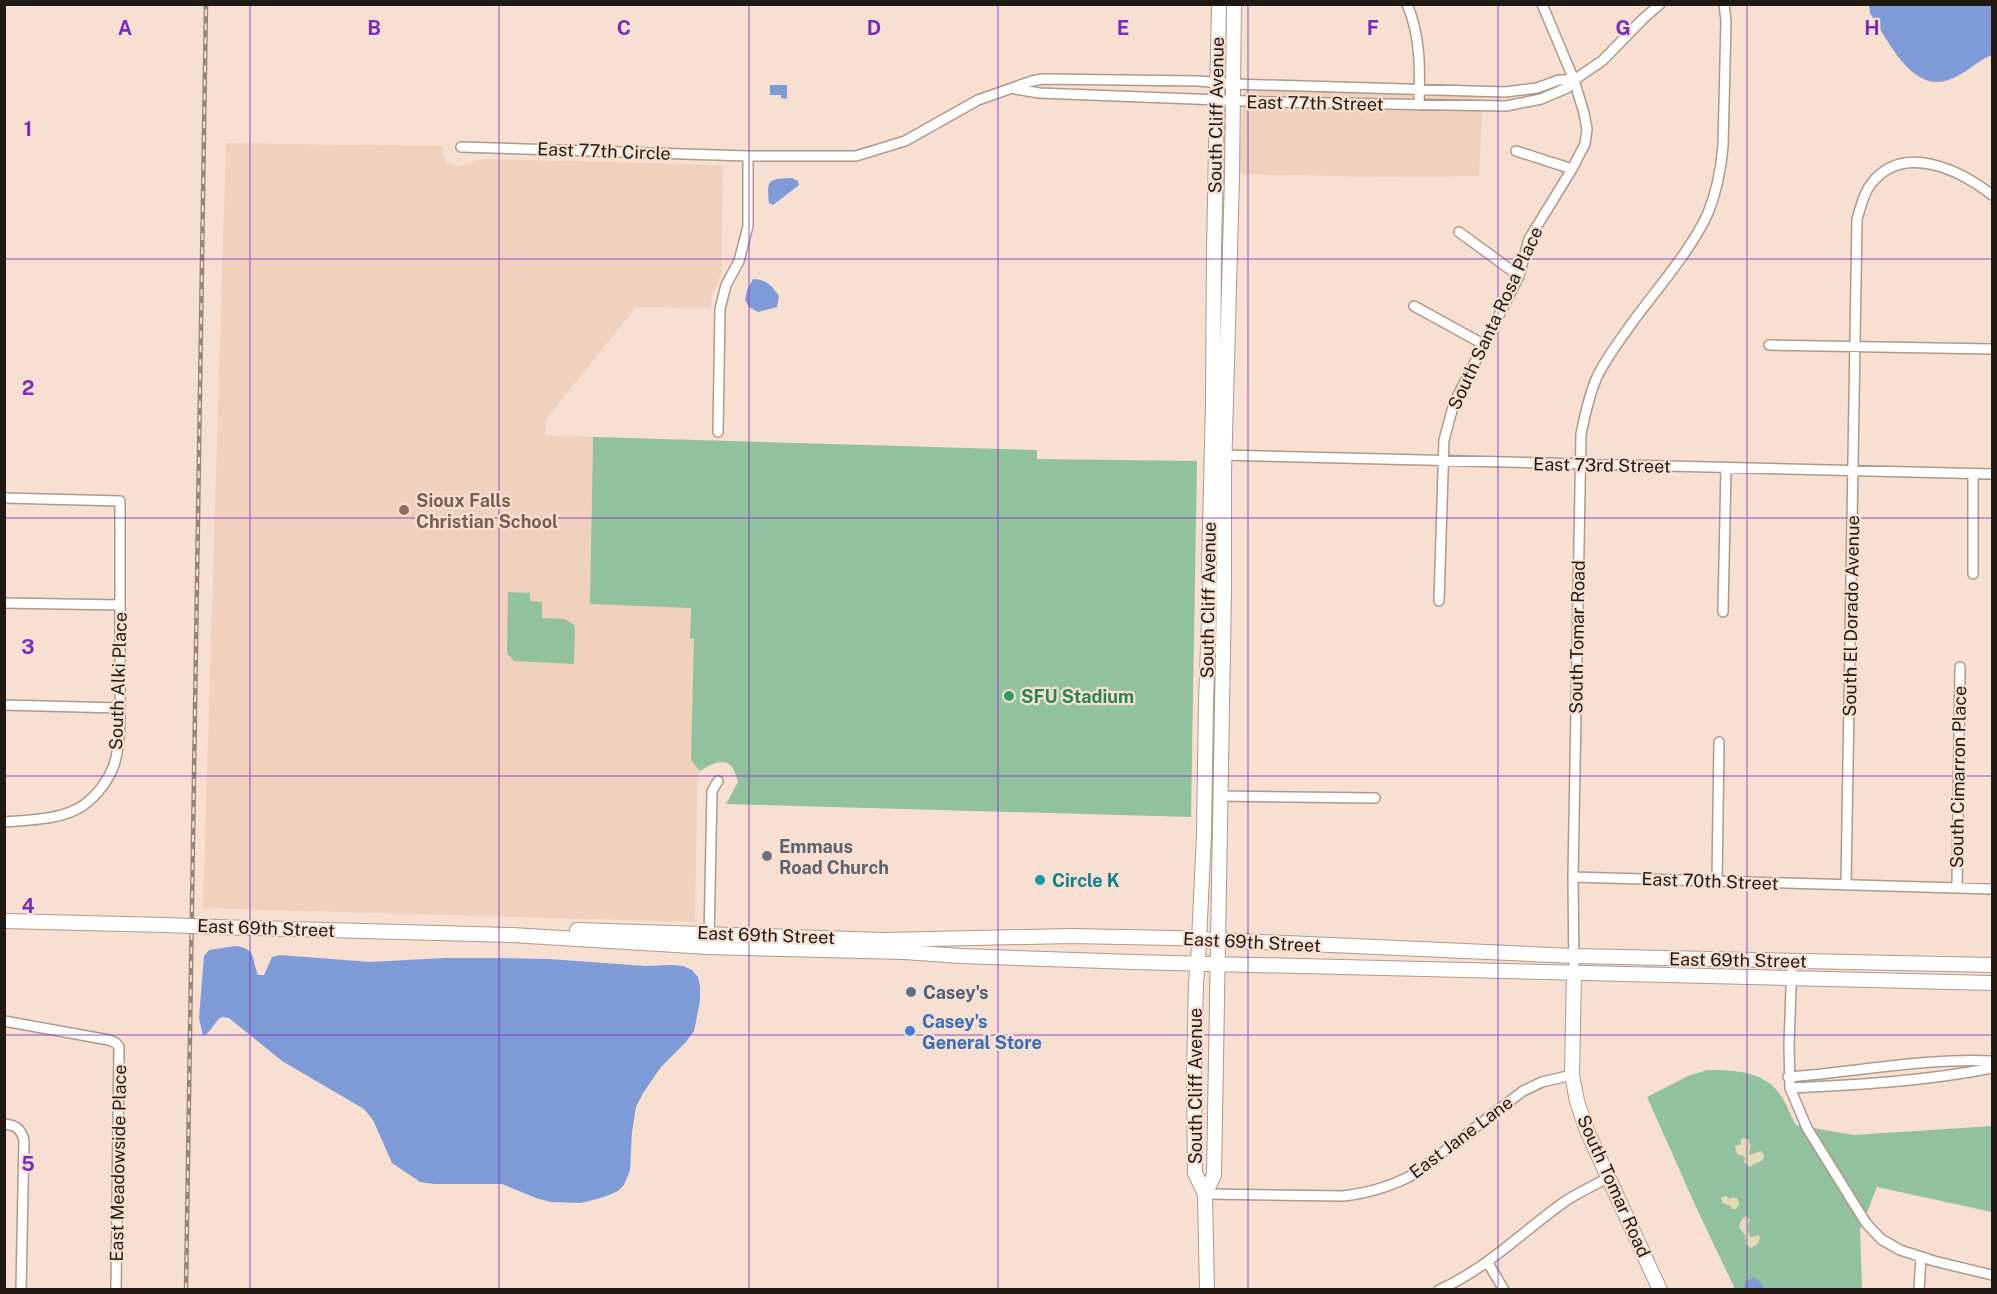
<svg xmlns="http://www.w3.org/2000/svg" width="1997" height="1294" font-family="'Public Sans',sans-serif">
<rect width="100%" height="100%" fill="#f7dfd1"/>
<!-- built -->
<path fill="#efd1be" d="M1244 87 1483 91 1479 176 1383 177 1238 174Z
M226 143 442 146 443 156 447 162 458 167 484 159 723 165 721 275 712 294 711 308 636 307 546 419 545 435 593 437 590 604 691 607 690 638 694 639 696 767 700 771 698 774 697 796 695 922 203 908Z"/>
<!-- green -->
<path fill="#91c19e" d="M593 437 1037 450V459L1197 461 1191 817 726 804 738 782C732 756 719 759 700 771L691 760 694 639 690 638 691 608 590 604Z
M508 592 530 593V601L542 602V618C555 619 567 616 575 627L574 664 514 661 507 653Z
M1707 1070C1736 1070 1767 1071 1783 1099 1788 1107 1791 1117 1796 1125L1854 1135 1992 1126V1212L1877 1187 1860 1230 1862 1289H1735L1696 1207 1647 1097 1688 1076Z"/>
<!-- sand -->
<path fill="#e5dbb6" d="M1743 1138 1748 1139 1751 1147 1749 1151 1750 1155 1761 1151 1764 1155 1763 1160 1749 1167 1744 1162 1745 1157 1737 1154 1735 1146 1741 1144 1740 1141Z
M1726 1196 1729 1199 1734 1197 1738 1199 1739 1204 1736 1209H1732L1731 1206 1723 1203 1721 1199 1722 1197Z
M1746 1216 1750 1220 1747 1229 1749 1232 1750 1237H1753L1758 1235 1760 1237C1759 1244 1756 1246 1750 1248L1746 1244 1745 1235 1739 1227 1741 1220Z"/>
<!-- water -->
<path fill="#7e9bd8" d="M1869 5H1992V55C1976 61 1965 75 1948 80 1911 93 1887 38 1870 13Z
M770 85H787V99L781 98V95H770Z
M792 178 798 181 799 185 773 205 769 203C766 179 769 179 792 178Z
M753 279C767 280 771 285 779 296L777 307 758 312 749 307 745 300 747 290Z
M235 946C258 949 251 959 258 975H264L272 957 280 955 370 962 445 958H487L549 959 645 966 673 965 683 966 692 970 698 977 700 987V1001L694 1031 685 1043 661 1067 643 1093 636 1107 632 1132 630 1170 624 1185 618 1191 604 1197 581 1203 551 1202 536 1198 502 1184H434L420 1182 392 1163 373 1120 364 1109 282 1061 229 1018 222 1017C214 1021 211 1033 203 1036L199 1018 204 956 209 950Z
M1753 1277 1759 1281 1765 1289H1744L1745 1283Z"/>
<g fill="none" stroke-linecap="round" stroke-linejoin="round">
<defs>
<path id="street" d="M1407 4C1421 37 1420 71 1419 105
M1015 89 1039 93 1271 102 1506 106 1541 99 1567 88 1574 80 1602 61 1643 19 1660 4
M461 147 748 156H856L905 141 978 100 1032 81 1043 79 1198 81 1233 84 1505 92 1537 88 1559 80H1574
M1516 151 1572 169
M1459 232 1519 276
M1414 306 1483 344
M1769 345 1992 349
M718 432 720 309 726 285 739 261 748 226V156
M1221 455 1992 474
M1973 474V574
M4 498 120 501C120 559 120 617 120 675 120 700 122 741 114 765 108 781 97 795 84 805 62 820 30 820 4 822
M1439 601 1444 440 1454 403 1519 276 1529 239 1572 169 1585 144 1587 129 1584 113 1574 80 1542 4
M4 603 120 605
M1723 612 1726 468
M4 705 119 708
M1220 796 1375 798
M1573 877 1992 889
M1717 882 1719 742
M1846 885 1857 219C1861 207 1863 194 1871 184 1903 142 1960 170 1992 195
M1957 888 1960 667
M709 939 712 791 718 781
M1792 961 1789 1045 1790 1088 1807 1128 1866 1223 1881 1239 1900 1250 1934 1261 1992 1275
M1574 973 1573 877 1581 434C1585 414 1589 395 1597 377 1606 358 1620 340 1632 323 1656 290 1692 249 1708 213 1717 191 1721 169 1723 146L1726 21 1724 4
M4 1021 109 1040 116 1043 119 1047 116 1290
M1788 1077C1856 1072 1925 1058 1992 1061
M1790 1088C1857 1085 1926 1081 1992 1068
M4 1124C16 1125 21 1129 24 1140L21 1290
M1205 1194 1343 1196C1369 1193 1393 1186 1416 1173L1523 1091 1542 1082 1572 1075
M1488 1263 1504 1290
M1439 1290C1488 1268 1524 1230 1567 1200 1580 1192 1594 1185 1608 1178
M1919 1290 1921 1257"/>
<path id="secondary" d="M4 921 164 925
M217 927 512 935 708 947 904 952 961 956 1133 962 1992 983
M577 930 884 940 1070 936 1174 938 1574 956 1992 965
M1574 973 1572 1075 1577 1101 1587 1131 1660 1290
M1205 1194 1214 1175 1224 591V473L1232 176 1234 4
M1207 1290 1205 1194 1195 1173 1194 1076 1196 982 1198 962 1204 834 1206 701 1210 591 1209 566 1213 404 1214 249 1219 4"/>
</defs>
<!-- street casing -->
<use href="#street" stroke="#ae998b" stroke-width="12"/>
<!-- secondary casing -->
<use href="#secondary" stroke="#ae998b" stroke-width="16"/>
<!-- street -->
<use href="#street" stroke="#fff" stroke-width="9"/>
<!-- secondary -->
<use href="#secondary" stroke="#fff" stroke-width="14"/>
<defs>
<path id="rail" d="M186 1290 206 4"/>
</defs>
<!-- rail casing -->
<use href="#rail" stroke="#95857b" stroke-width="4.5"/>
<!-- rail -->
<use href="#rail" stroke="#f7dfd1" stroke-width="2" stroke-dasharray="7" stroke-linecap="butt"/>
<defs>
<path id="secondary-bridge" d="M164 925 217 927"/>
</defs>
<!-- secondary-bridge casing -->
<use href="#secondary-bridge" stroke="#ae998b" stroke-width="16" stroke-linecap="butt"/>
<!-- secondary-bridge -->
<use href="#secondary-bridge" stroke="#fff" stroke-width="14"/>
</g>
<!-- grid -->
<path fill="none" stroke="#7b2cbf" stroke-width="1.5" stroke-opacity="0.55" d="M250 4V1290M499 4V1290M749 4V1290M998 4V1290M1248 4V1290M1498 4V1290M1747 4V1290M4 259H1992M4 518H1992M4 776H1992M4 1035H1992"/>
<!-- markers -->
<circle fill="#8d6e63" stroke="#f7dfd1" stroke-width="2" cx="404" cy="510" r="6"/>
<circle fill="#2e9e5b" stroke="#f7dfd1" stroke-width="2" cx="1009" cy="696" r="6"/>
<circle fill="#6b7280" stroke="#f7dfd1" stroke-width="2" cx="767" cy="856" r="6"/>
<circle fill="#0f9aa8" stroke="#f7dfd1" stroke-width="2" cx="1040" cy="880" r="6"/>
<circle fill="#5c6f8a" stroke="#f7dfd1" stroke-width="2" cx="911" cy="992" r="6"/>
<circle fill="#3f7fe0" stroke="#f7dfd1" stroke-width="2" cx="910" cy="1031" r="6"/>
<g text-anchor="middle" dominant-baseline="central" stroke-width="4.5" stroke-linejoin="round" paint-order="stroke">
<!-- street labels -->
<g font-size="18" fill="#201813" stroke="#f7dfd1">
<text transform="translate(1315 103) rotate(1)">East 77th Street</text>
<text transform="translate(1216 115) rotate(-89)">South Cliff Avenue</text>
<text transform="translate(604 151) rotate(2)">East 77th Circle</text>
<text transform="translate(1495 318) rotate(-65)">South Santa Rosa Place</text>
<text transform="translate(1602 465) rotate(1)">East 73rd Street</text>
<text transform="translate(1208 600) rotate(-89)">South Cliff Avenue</text>
<text transform="translate(1851 616) rotate(-89)">South El Dorado Avenue</text>
<text transform="translate(1577 637) rotate(-89)">South Tomar Road</text>
<text transform="translate(118 681) rotate(-88)">South Alki Place</text>
<text transform="translate(1958 777) rotate(-89)">South Cimarron Place</text>
<text transform="translate(1710 881) rotate(2)">East 70th Street</text>
<text transform="translate(266 928) rotate(2)">East 69th Street</text>
<text transform="translate(766 935) rotate(2)">East 69th Street</text>
<text transform="translate(1252 942) rotate(3)">East 69th Street</text>
<text transform="translate(1738 960) rotate(1)">East 69th Street</text>
<text transform="translate(1195 1086) rotate(-90)">South Cliff Avenue</text>
<text transform="translate(1461 1137) rotate(-37)">East Jane Lane</text>
<text transform="translate(118 1163) rotate(-89)">East Meadowside Place</text>
<text transform="translate(1614 1186) rotate(66)">South Tomar Road</text>
</g>
<!-- education labels -->
<g font-size="18" font-weight="bold" fill="#785e54" stroke="#f7dfd1" text-anchor="start">
<text x="416" y="500">Sioux Falls<tspan x="416" dy="21">Christian School</tspan></text>
</g>
<!-- leisure labels -->
<g font-size="18" font-weight="bold" fill="#27864d" stroke="#f7dfd1" text-anchor="start">
<text x="1021" y="696">SFU Stadium</text>
</g>
<!-- worship labels -->
<g font-size="18" font-weight="bold" fill="#5b616d" stroke="#f7dfd1" text-anchor="start">
<text x="779" y="846">Emmaus<tspan x="779" dy="21">Road Church</tspan></text>
</g>
<!-- culture labels -->
<g font-size="18" font-weight="bold" fill="#0d838f" stroke="#f7dfd1" text-anchor="start">
<text x="1052" y="880">Circle K</text>
</g>
<!-- service labels -->
<g font-size="18" font-weight="bold" fill="#4e5e75" stroke="#f7dfd1" text-anchor="start">
<text x="923" y="992">Casey's</text>
</g>
<!-- shop labels -->
<g font-size="18" font-weight="bold" fill="#366cbe" stroke="#f7dfd1" text-anchor="start">
<text x="922" y="1021">Casey's<tspan x="922" dy="21">General Store</tspan></text>
</g>
</g>
<g font-size="20" text-anchor="middle" font-weight="bold" fill="#7b2cbf" stroke="#f7dfd1" stroke-width="4.5" stroke-linejoin="round" paint-order="stroke">
<text x="125" y="35">A</text>
<text x="374" y="35">B</text>
<text x="624" y="35">C</text>
<text x="874" y="35">D</text>
<text x="1123" y="35">E</text>
<text x="1373" y="35">F</text>
<text x="1623" y="35">G</text>
<text x="1872" y="35">H</text>
<text x="28" y="136">1</text>
<text x="28" y="395">2</text>
<text x="28" y="654">3</text>
<text x="28" y="913">4</text>
<text x="28" y="1171">5</text>
</g>
<!-- border -->
<rect width="1997" height="1294" fill="none" stroke="#201813" stroke-width="12"/>
</svg>
